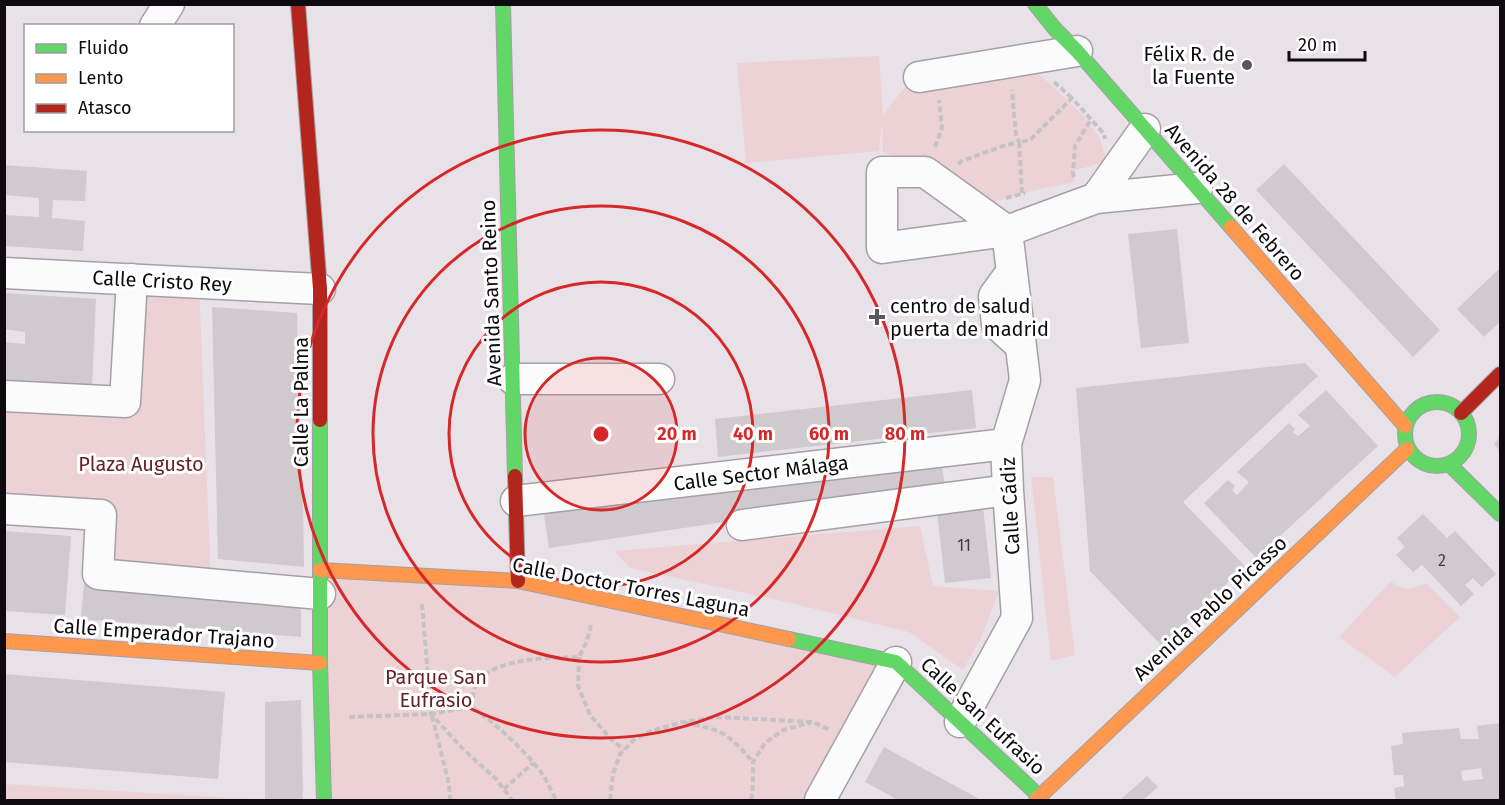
<svg xmlns="http://www.w3.org/2000/svg" width="1505" height="805" font-family="'Fira Sans',sans-serif">
<rect width="100%" height="100%" fill="#e8e2e8"/>
<!-- green -->
<path fill="#ecd2d4" d="M879 56 883 115 905 87H955L1038 73 1083 115 1099 137 1107 161 1073 171 1075 182 1036 190 984 205 906 160 883 152 882 122 879 151 746 163 737 63Z
M132 279 199 283 211 584 98 574 101 515 5 509 4 396 125 402Z
M1031 477H1053L1075 655 1051 661Z
M920 526 933 586 999 591 981 638 963 670 909 632 778 600 630 568 614 551Z
M320 570 518 581 896 662 820 800H325Z
M1391 581C1403 592 1413 589 1426 583L1460 617 1395 677 1339 637Z
M5 784 247 799V800H5Z"/>
<!-- building -->
<path fill="#d0c9ce" fill-rule="evenodd" d="M1284 164 1440 330 1413 357 1256 190Z
M4 165 87 171 85 201 53 200 52 218 85 221 83 251 4 246V215L39 217V198L4 195Z
M1177 229 1189 343 1141 348 1128 234Z
M1500 268V322L1484 337 1457 309Z
M4 293 96 299 92 387 4 380V342L25 344V332L4 329Z
M212 307 297 313 300 438 303 497 304 567 218 559Z
M1305 363 1318 376 1183 502 1245 566 1162 646 1090 571 1076 388Z
M972 390 976 428 718 457 715 419Z
M1326 390 1378 446 1256 558 1204 503 1228 480 1235 486 1232 490 1237 495 1249 482 1237 472 1289 423 1295 429 1293 432 1298 436 1310 426 1298 415Z
M1500 437V451L1494 444Z
M940 452 946 493 724 522 549 548 543 508Z
M983 507 991 578 945 583 937 511Z
M1423 514 1447 538 1455 531 1496 574 1482 587 1473 578 1465 585 1474 594 1461 606 1422 565 1413 572 1396 555 1405 547 1397 538Z
M4 531 71 536 65 615 4 611Z
M84 582 208 593 301 600V637L81 619Z
M4 674 225 692 218 779 4 762Z
M301 700 303 800H265V702Z
M1500 723V800H1396L1394 788 1404 786 1403 775H1394L1391 746 1403 744 1402 733 1459 728 1461 739H1479L1477 726ZM1481 768 1483 779 1463 781 1461 771Z
M884 747 981 800H898L865 782Z
M1147 776 1158 787 1143 800H1120Z"/>
<g fill="none" stroke-linecap="round" stroke-linejoin="round">
<defs>
<path id="street" d="M155 26 169 4
M919 77 1077 51
M1096 198 1145 129
M1007 231 925 172H882V248L1007 231 1096 198 1197 188
M4 273 320 289
M1010 274 994 296 997 324 1021 346
M513 379H659
M4 396 125 402 132 279
M516 501 1006 444
M4 509 101 515 98 574 320 594
M742 525 1008 490
M960 722 1017 618 1008 490 1006 444 1025 380 1007 231
M820 800 896 662"/>
<path id="fast" d="M503 4 515 476
M1035 4 1055 29 1077 51 1231 227
M1405 434a32 32 0 1 1 64 0a32 32 0 1 1-64 0Z
M320 420V663L324 800
M1449 464 1500 514
M789 639 896 662 1039 796"/>
<path id="slow" d="M1231 227 1405 426
M320 570 518 581 789 639
M4 641 320 663
M1036 800 1407 449"/>
<path id="jam" d="M298 4 320 289V420
M1461 413 1500 374
M515 476 518 581"/>
</defs>
<!-- street casing -->
<use href="#street" stroke="#a5a0a5" stroke-width="33"/>
<!-- fast casing -->
<use href="#fast" stroke="#a5a0a5" stroke-width="16"/>
<!-- slow casing -->
<use href="#slow" stroke="#a5a0a5" stroke-width="16"/>
<!-- jam casing -->
<use href="#jam" stroke="#a5a0a5" stroke-width="16"/>
<!-- path -->
<path stroke="#c6c3c6" stroke-width="4" stroke-dasharray="6 3" stroke-linecap="butt" d="M1054 82 1072 98
M935 147 942 128 939 100
M958 164 962 161 1003 146 1019 142 1016 136 1012 90
M1074 177 1073 172 1075 146 1091 119
M1022 193 1019 142 1030 140 1072 98 1104 134 1105 139
M1006 198 1025 193
M422 604 431 714 463 749 496 779 512 800
M579 657 578 686 590 715 610 738 624 750
M472 707C473 700 473 689 476 684 493 657 551 658 579 657L587 641 591 625
M432 716 449 784 450 800
M349 717 431 714 472 707C494 722 528 753 543 775 548 783 552 792 556 800
M685 723C699 726 716 728 728 737 737 744 745 753 753 762
M504 789 533 763
M610 800 613 774 620 754 634 740 651 731 682 722 718 717 813 722 830 730
M751 800 753 785V762L765 743 783 730 810 723"/>
<!-- street -->
<use href="#street" stroke="#fcfbfc" stroke-width="30"/>
<!-- fast -->
<use href="#fast" stroke="#63d668" stroke-width="14"/>
<!-- slow -->
<use href="#slow" stroke="#ff974d" stroke-width="14"/>
<!-- jam -->
<use href="#jam" stroke="#b3261e" stroke-width="14"/>
</g>
<!-- distance rings -->
<circle cx="601" cy="434" r="76" fill="#d62828" fill-opacity=".12"/>
<g fill="none" stroke="#d62828" stroke-width="3">
<circle cx="601" cy="434" r="76"/>
<circle cx="601" cy="434" r="152"/>
<circle cx="601" cy="434" r="228"/>
<circle cx="601" cy="434" r="304"/>
</g>
<!-- markers -->
<g fill="#5a565b" stroke="#fff" stroke-width="2">
<circle cx="1247" cy="65" r="6"/>
<path d="M874 308h6v6h6v6h-6v6h-6v-6h-6v-6h6z"/>
</g>
<g text-anchor="middle" dominant-baseline="central" stroke-width="6" stroke-linejoin="round" paint-order="stroke">
<!-- number labels -->
<g font-size="16" fill="#423d42">
<text x="964" y="545">11</text>
<text x="1442" y="560">2</text>
</g>
<!-- poi labels -->
<g font-size="20" fill="#0e0a0f" stroke="#fff" text-anchor="end">
<text x="1235" y="54">Félix R. de<tspan x="1235" dy="23">la Fuente</tspan></text>
<text x="890" y="306" text-anchor="start">centro de salud<tspan x="890" dy="23">puerta de madrid</tspan></text>
</g>
<!-- street labels -->
<g font-size="20" fill="#0e0a0f" stroke="#fff">
<text transform="translate(1235 202) rotate(49)">Avenida 28 de Febrero</text>
<text transform="translate(162 281) rotate(3)">Calle Cristo Rey</text>
<text transform="translate(491 293) rotate(-92)">Avenida Santo Reino</text>
<text transform="translate(301 402) rotate(-90)">Calle La Palma</text>
<text transform="translate(761 473) rotate(-7)">Calle Sector Málaga</text>
<text transform="translate(1010 506) rotate(-93)">Calle Cádiz</text>
<text transform="translate(631 587) rotate(11)">Calle Doctor Torres Laguna</text>
<text transform="translate(1210 608) rotate(-43)">Avenida Pablo Picasso</text>
<text transform="translate(164 633) rotate(4)">Calle Emperador Trajano</text>
<text transform="translate(983 716) rotate(43)">Calle San Eufrasio</text>
</g>
<!-- park labels -->
<g font-size="20" fill="#651f26" stroke="#fff">
<text x="141" y="464">Plaza Augusto</text>
<text x="436" y="677">Parque San<tspan x="436" dy="23">Eufrasio</tspan></text>
</g>
</g>
<circle cx="601" cy="434" r="9" fill="#d62828" stroke="#fff" stroke-width="3"/>
<g font-size="18" text-anchor="middle" font-weight="bold" fill="#d62828" stroke="#fff" stroke-width="6" stroke-linejoin="round" paint-order="stroke">
<text x="677" y="440">20 m</text>
<text x="753" y="440">40 m</text>
<text x="829" y="440">60 m</text>
<text x="905" y="440">80 m</text>
</g>
<!-- border -->
<rect width="1505" height="805" fill="none" stroke="#0e0a0f" stroke-width="12"/>
<!-- legend -->
<rect x="24" y="24" width="210" height="108" fill="#ffffff" stroke="#9f9d9f" stroke-width="1.5"/>
<rect x="36" y="44" width="30" height="9" fill="#63d668" stroke="#9f9d9f" stroke-width="1.5"/>
<text x="78" y="54" font-size="18" fill="#0e0a0f">Fluido</text>
<rect x="36" y="74" width="30" height="9" fill="#ff974d" stroke="#9f9d9f" stroke-width="1.5"/>
<text x="78" y="84" font-size="18" fill="#0e0a0f">Lento</text>
<rect x="36" y="104" width="30" height="9" fill="#b3261e" stroke="#9f9d9f" stroke-width="1.5"/>
<text x="78" y="114" font-size="18" fill="#0e0a0f">Atasco</text>
<!-- scale -->
<path d="M1289 51v9h76v-9" fill="none" stroke="#0e0a0f" stroke-width="3"/>
<text x="1298" y="51" font-size="18" fill="#0e0a0f" stroke="#ffffff" stroke-width="4.5" paint-order="stroke">20 m</text>
</svg>
